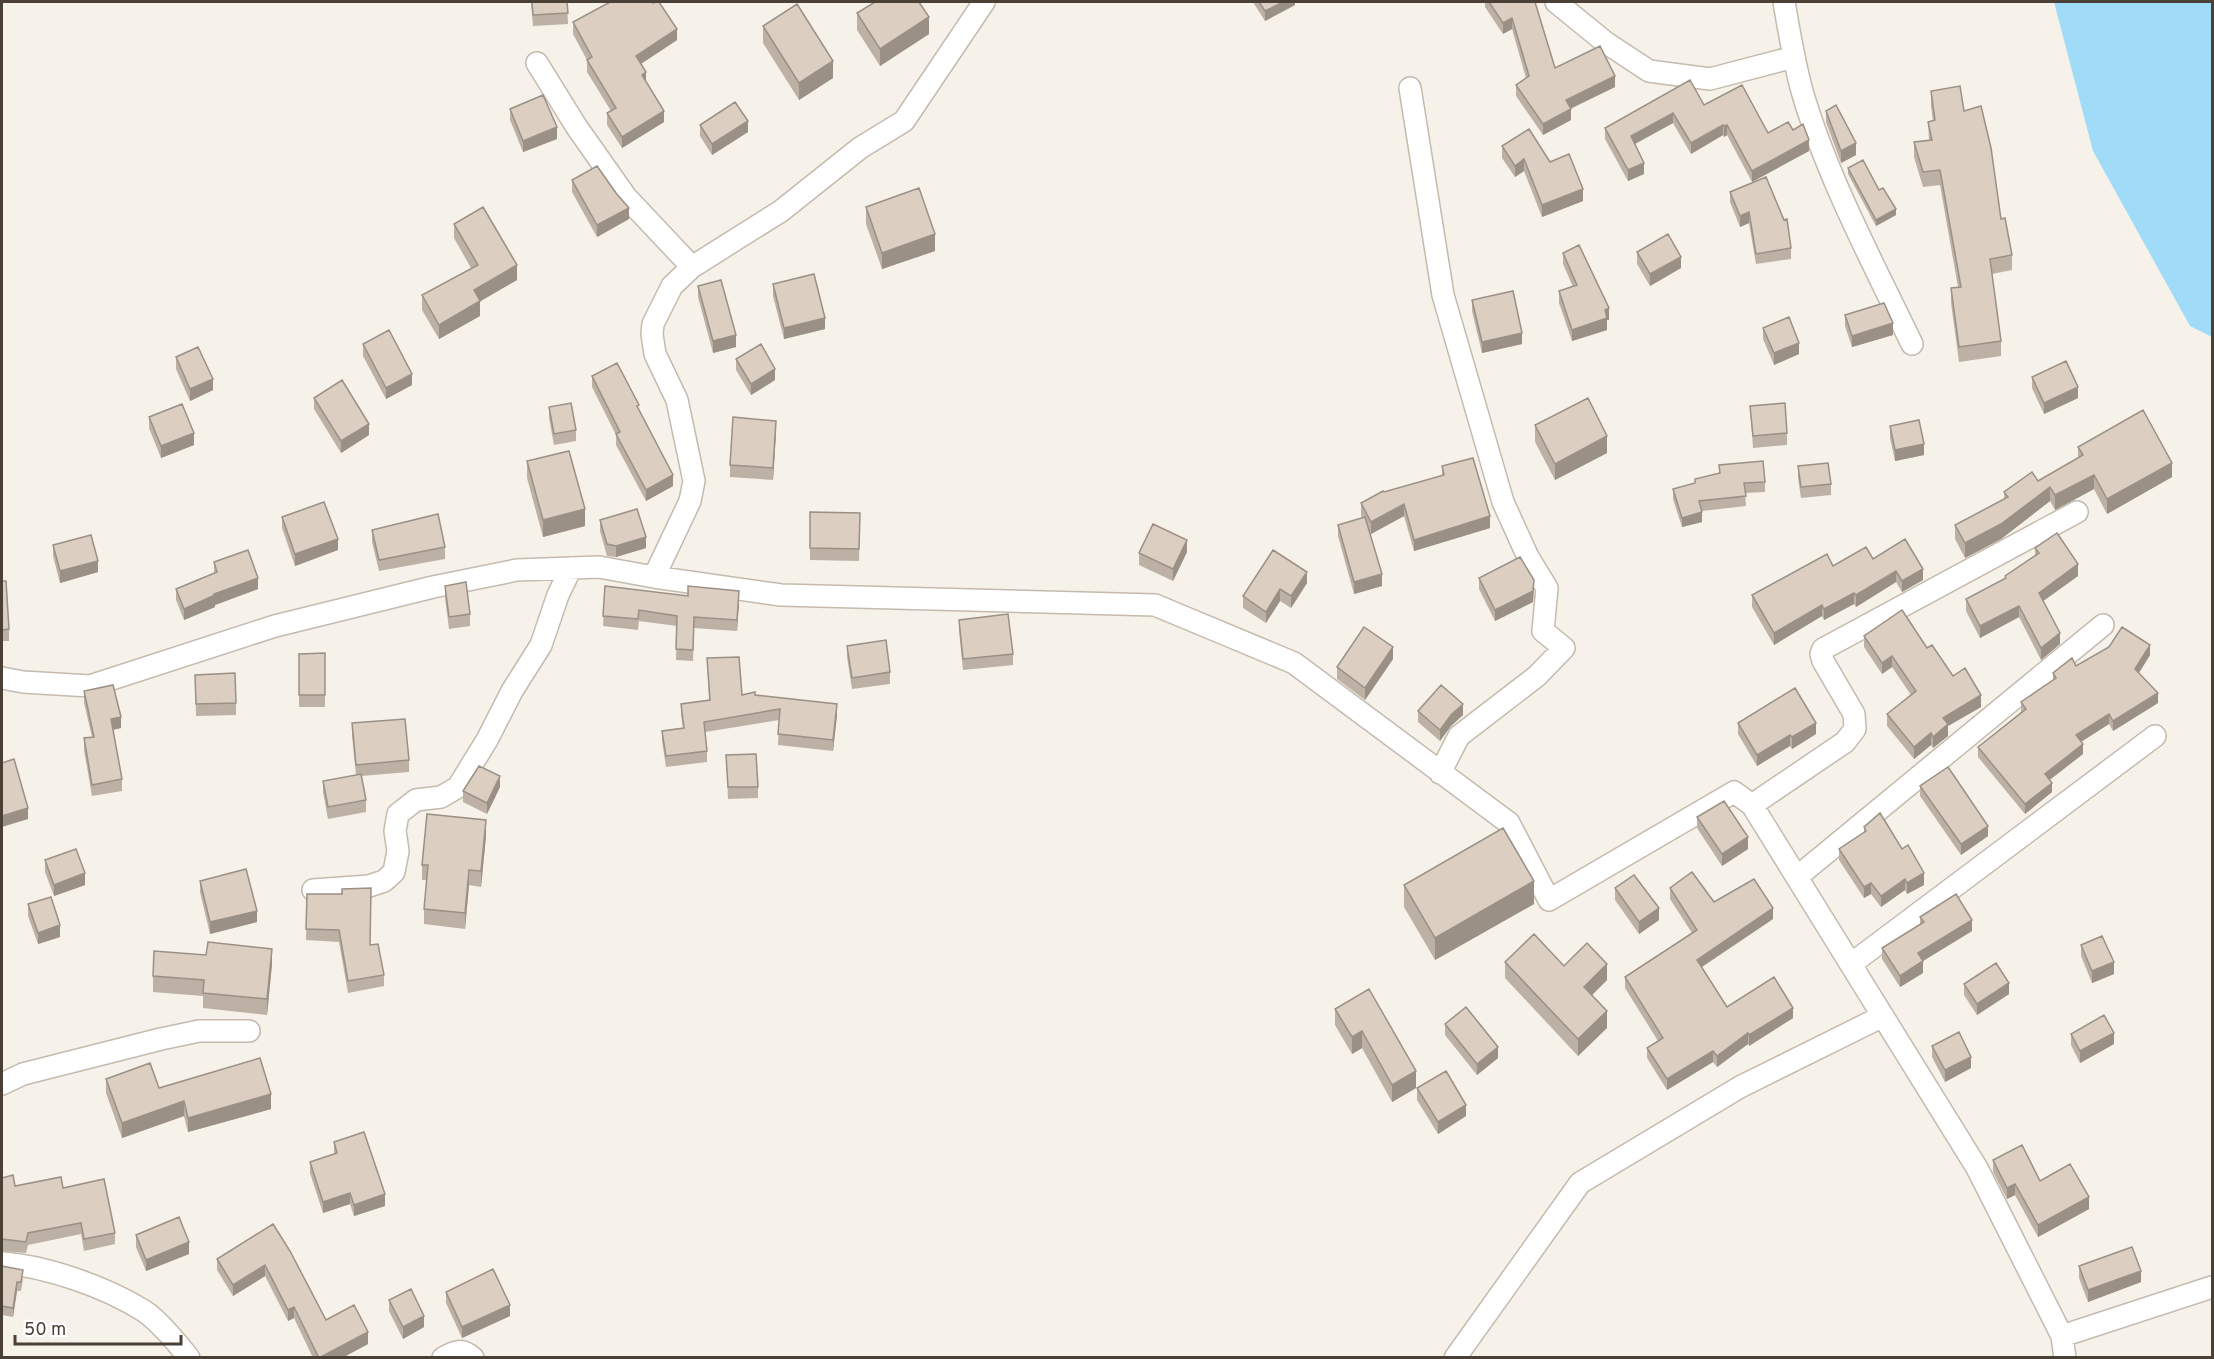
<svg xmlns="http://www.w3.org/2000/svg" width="2214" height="1359" font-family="Overpass,sans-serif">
<rect width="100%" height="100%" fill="#f6f1e9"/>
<!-- water -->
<path fill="#a0dcf7" d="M2054 2H2212V337L2190 326 2093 151Z"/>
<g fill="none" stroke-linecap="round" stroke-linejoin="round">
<defs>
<path id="minor" d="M1556 2 1605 42 1649 71 1710 79 1794 57
M1784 2C1789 31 1794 62 1802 91 1827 177 1873 263 1912 344
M537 63 576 126 626 197 692 267
M1410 88 1443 295 1503 502 1528 557 1547 588 1543 631 1564 648 1537 676 1459 736 1440 773
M654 577 690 501 694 481 677 400 655 354 652 334 653 324 672 286 692 267 781 211 860 148 904 121 984 2
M2 678 23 682 90 686 275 626 433 587 517 570 599 567 654 577 781 595 1155 605 1294 663 1509 823 1549 900 1734 792 1752 805
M1797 877 2103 625
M313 890 369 886 384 881 394 872 398 851 395 831 398 814 416 800 441 797 458 787 487 740 512 691 541 645 558 595 571 568
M1851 964 2155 736
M2 1084 23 1074 161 1039 199 1031H249
M2 1263C46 1266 106 1287 144 1311 158 1320 179 1345 189 1358
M2062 1336 2212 1287
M443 1358C455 1351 462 1348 473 1358
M1455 1358 1580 1183 1740 1087 1883 1016
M2065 1358 2062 1336 1977 1168 1752 805 1845 742 1855 729 1854 714 1823 661 1821 654 1823 649 2077 512"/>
</defs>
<!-- minor casing -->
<use href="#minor" stroke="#c5baad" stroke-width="24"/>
<!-- minor -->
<use href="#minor" stroke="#fff" stroke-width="21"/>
</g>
<!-- wall -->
<path fill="#bdb1a5" d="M531 2H567L568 24 533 26Z
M1253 2H1295V5L1265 21Z
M1485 2H1535L1555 68 1615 87 1570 108 1571 120 1543 135 1516 96V85L1526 78 1512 29 1503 34 1485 7Z
M857 13 929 34 880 66 857 30Z
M573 22 677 40 641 64 646 81 664 122 622 148 607 125V113L611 111 587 72V60L573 34Z
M763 26 833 78 799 100 763 43Z
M1931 91 1964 111 2012 255V270L1992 274 2001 341V356L1959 362 1951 303V288L1958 287 1940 185 1923 187 1914 157V142L1929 140 1928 122 1933 121 1931 106Z
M1704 105 1768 133 1793 130 1809 151 1752 182 1727 135 1724 137 1723 135 1691 154 1673 123 1635 144 1644 174 1628 181 1605 139V128Z
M510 109 557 139 523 152 510 120Z
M1826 111 1856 155 1841 163 1826 122Z
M700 125 748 132 712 155 700 136Z
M1502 146 1550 162 1583 201 1542 217 1524 171 1515 177 1502 158Z
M1848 168 1879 190 1896 215 1876 226 1848 174Z
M572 180 629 219 597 237 572 192Z
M1730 192 1791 248V259L1756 264 1749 223 1740 227 1730 202Z
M866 207 935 251 882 269 866 224Z
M454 224 517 280 480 301V316L439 339 422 310V295L471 268 454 238Z
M1637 252 1681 268 1650 286 1637 264Z
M1563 253 1609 320H1607V330L1572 341 1559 303V291L1573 287 1563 264Z
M773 284 825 329 784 339 773 296Z
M698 286 736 347 713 353 698 297Z
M1472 300 1522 344 1482 353 1472 311Z
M1845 315 1893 335 1852 347 1845 326Z
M1763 328 1799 354 1774 365 1763 339Z
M363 344 412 385 386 399 363 356Z
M176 357 213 390 190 401 176 369Z
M736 359 775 380 751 395 736 370Z
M592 376 639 410 673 486 646 501 616 445V435L592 387Z
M2032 377 2078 398 2044 414 2032 388Z
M314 398 369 435 341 453 314 409Z
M1750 406 1787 433V445L1753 448Z
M549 407 576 430V441L554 445 549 418Z
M149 417 194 445 161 458 149 428Z
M1535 425 1607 453 1555 480 1535 442Z
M1890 426 1924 455 1895 461 1890 438Z
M776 432 773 480 730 477V465Z
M2078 447 2172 477 2107 514 2094 489 2055 510 2050 501 2001 539 1965 558 1955 539V525L2004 499V492L2038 481 2078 458Z
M527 461 585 526 543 537 527 478Z
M1719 465 1765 482V492L1745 493 1746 506 1702 511V522L1682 527 1673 499V489L1695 483V479L1719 474Z
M1442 466 1490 528 1414 551 1404 516 1371 534 1369 530 1382 586 1354 594 1338 536V525L1362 518 1361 515V503L1384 492 1442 476Z
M1798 466 1831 484V495L1801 498 1798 478Z
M810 512 860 513 859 561 810 560Z
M282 517 338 550 295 566 282 528Z
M600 520 646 548 616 557 607 556 600 531Z
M372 530 445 547V559L379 571 372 542Z
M53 545 98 572 60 583 53 556Z
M2035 548 2078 576 2043 601 2060 644 2041 660 2019 617 1980 638 1966 611V599L2005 579V576L2035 556Z
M1187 552 1173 581 1139 565V553Z
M1873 559 1923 580 1902 592 1896 582 1856 607 1854 604 1824 620 1822 616 1774 645 1752 607V595L1833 566Z
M214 562 258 589 215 605V607L184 620 176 600V589L214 574Z
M1479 578 1534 592 1533 602 1495 621 1479 589Z
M2 581 9 629V641H2Z
M1307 583 1291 608 1280 601 1266 623 1243 608V596Z
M445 586 470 614V626L449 629 445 598Z
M605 586 739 602 737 631 694 628 693 661 676 660 677 626 639 621 638 630 603 626Z
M959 620 1013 654V665L963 670 959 631Z
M1864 636 1927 648 1981 707 1948 726V736L1933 748 1931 745 1914 759 1887 726V714L1911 695 1892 667 1882 674 1864 647Z
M847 646 890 672V684L852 689 847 657Z
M325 653V707H299V654Z
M2150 655 2139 673 2158 703 2113 731 2109 724 2081 742 2083 754 2050 780 2052 792 2025 814 1978 757V747L2021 712V702L2053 680V673L2076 666Z
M707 658 742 695H755L837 715 833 751 778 745 779 720 705 732 707 751V762L666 767 662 741V731L683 728 681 715V704L709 700Z
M1393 659 1365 700 1337 679V667Z
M195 675 236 703V715L196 716Z
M84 691 121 728 113 730 122 779V791L92 796 84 750V738L92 737 84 703Z
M1418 711 1463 715 1451 726 1440 741 1418 722Z
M352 723 409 760V772L361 776 366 800V812L328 819 323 792V781L356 775 352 735Z
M1738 723 1816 734 1792 749 1790 746 1757 766 1738 734Z
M726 755 758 787V798L728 799Z
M1920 786 1988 836 1961 855 1920 796Z
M500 787 487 814 463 802V791Z
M1697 817 1748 849 1722 866 1697 828Z
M1864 827 1924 885 1907 894 1905 890 1881 907 1871 894 1864 898 1839 860V849L1864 833Z
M486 836 481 887 469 885 465 929 424 924V909L427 880H422V865Z
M45 860 85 885 54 896 45 872Z
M200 881 257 922 210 934 200 892Z
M1404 885 1534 904 1435 960 1404 907Z
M1615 888 1659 920 1639 934 1615 900Z
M1670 888 1773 919 1702 967 1727 1007 1793 1018 1749 1046 1748 1044 1717 1067 1713 1062 1667 1090 1647 1058V1048L1658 1041 1625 988V977L1692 933 1670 899Z
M307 894 371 945 384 975V986L348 993 339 942 306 940Z
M28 904 60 937 38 944 28 916Z
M1920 917 1972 931 1923 961V973L1900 987 1882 959V948L1920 924Z
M2081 945 2114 974 2092 983 2081 956Z
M206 955 272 964 267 1015 203 1008V996L153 992V976Z
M1505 962 1564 966 1607 980 1592 995 1607 1028 1578 1056 1505 978Z
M1964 984 2009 994 1977 1015 1964 995Z
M1369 989 1416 1088 1392 1102 1362 1048 1352 1054 1335 1025V1009Z
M1445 1024 1498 1058 1477 1075 1445 1035Z
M2071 1034 2114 1044 2080 1063 2071 1045Z
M1932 1046 1971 1068 1945 1082 1932 1057Z
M106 1079 159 1088 271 1109 188 1132 184 1116 122 1138 106 1093Z
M1417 1088 1466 1116 1438 1134 1417 1100Z
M334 1142 385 1206 354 1216 350 1204 323 1213 310 1173V1162L334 1154Z
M1993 1160 2089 1209 2038 1237 2015 1195 2007 1199 1993 1172Z
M2 1178 15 1186 63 1188 115 1233V1244L84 1251 81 1234 28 1245 26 1253 2 1251Z
M273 1224 326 1320 368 1344 342 1358H313L294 1318 288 1321 265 1276 233 1296 217 1270V1259Z
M136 1235 189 1254 146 1271 136 1247Z
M2 1266 23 1279 21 1291H17L13 1317 2 1315Z
M2079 1266 2141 1282 2088 1302 2079 1278Z
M446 1292 510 1316 462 1338 446 1303Z
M389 1300 424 1327 403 1339 389 1311Z"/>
<!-- shaded-wall -->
<path fill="#9a9086" d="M1283 2H1295V5L1265 21V11Z
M929 17V34L880 66V49Z
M1512 18V29L1503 34V23Z
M677 29V40L636 67V56Z
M833 61V78L799 100V83Z
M646 72V84L642 75Z
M1615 76V87L1566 111V100Z
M1571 109V120L1543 135V124Z
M664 111V122L622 148V137Z
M1673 113V123L1631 146V136Z
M748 121V132L712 155V144Z
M1723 125V135L1691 154V143Z
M1727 125V135L1724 137V126Z
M557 127V139L523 152V141Z
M1809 140V151L1752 182V171Z
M1856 143V155L1841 163V151Z
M1524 159V171L1515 177V166Z
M1644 163V174L1628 181V170Z
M1583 189V201L1542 217V205Z
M629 208V219L597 237V225Z
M1896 209V215L1876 226V220Z
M1749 212V223L1740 227V216Z
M935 234V251L882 269V253Z
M1681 257V268L1650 286V274Z
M517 265V280L474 305V290Z
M480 301V316L439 339V325Z
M1609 308V320H1607V330L1572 341V330L1605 310Z
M825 318V329L784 339V328Z
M1893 323V335L1852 347V336Z
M1522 333V344L1482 353V342Z
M736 335V347L713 353V341Z
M1799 343V354L1774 365V353Z
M775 369V380L751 395V384Z
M412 374V385L386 399V388Z
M213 379V390L190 401V389Z
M2078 387V398L2044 414V403Z
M776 421V432L773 480V468Z
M369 424V435L341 453V441Z
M194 433V445L161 458V446Z
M1607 436V453L1555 480V464Z
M1924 444V455L1895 461V450Z
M2172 463V477L2107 514V499Z
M673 475V486L646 501V490Z
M2094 475V489L2055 510V495Z
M2050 487V501L2001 539 1965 558V543Z
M1404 504V516L1371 534V522Z
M585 509V526L543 537V520Z
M1702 512V522L1682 527V518Z
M1490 516V528L1414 551V540Z
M646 537V548L616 557V546Z
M338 539V550L295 566V554Z
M1187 540V552L1173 581V569Z
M98 561V572L60 583V571Z
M2078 564V576L2039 604V593Z
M1923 569V580L1902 592V581Z
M1896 571V582L1856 607V595Z
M1307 572V583L1291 608V596Z
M1382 574V586L1354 594V582Z
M258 578V589L215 605V607L184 620V609L214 594Z
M1534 580 1533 602 1495 621V610Z
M1280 589V601L1266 623V612Z
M739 591V602L737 631V620Z
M1854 593V604L1824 620V609Z
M1822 605V616L1774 645V633Z
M2019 606V617L1980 638V626Z
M2060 633V644L2041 660V648Z
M2150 645V655L2135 679V669Z
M1393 647V659L1365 700V688Z
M1892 656V667L1882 674V663Z
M2158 693V703L2113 731V721Z
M1981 695V707L1948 726V736L1933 748V737L1943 718Z
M837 704V715L833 751V740Z
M1463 704V715L1451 726 1440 741V730L1451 715Z
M2109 714V724L2076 745V735Z
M121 717V728L111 730V719Z
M1816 723V734L1792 749V737Z
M1931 733V745L1914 759V747Z
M1790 735V746L1757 766V755Z
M2083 744V754L2045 783V774Z
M500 776V787L487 814V803Z
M2052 783V792L2025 814V804Z
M28 808V819L2 827V816Z
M486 820V836L481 887V871Z
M1988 826V836L1961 855V844Z
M1748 837V849L1722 866V854Z
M469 870V885L465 929V913Z
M85 873V885L54 896V885Z
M1924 873V885L1907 894V883Z
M1905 879V890L1881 907V896Z
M1534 881V904L1435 960V938Z
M1871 883V894L1864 898V887Z
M1659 908V920L1639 934V922Z
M1773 908V919L1697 970V960Z
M257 911V922L210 934V922Z
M1972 920V931L1918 964V953Z
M60 925V937L38 944V933Z
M272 949V964L267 1015V999Z
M1923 961V973L1900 987V976Z
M2114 962V974L2092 983V971Z
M1607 964V980L1584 1003V987Z
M2009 983V994L1977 1015V1004Z
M1793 1008V1018L1749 1046V1035Z
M1607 1011V1028L1578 1056V1039Z
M1362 1031V1048L1352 1054V1037Z
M1748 1033V1044L1717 1067V1056Z
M2114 1033V1044L2080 1063V1051Z
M1498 1047V1058L1477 1075V1064Z
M1713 1051V1062L1667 1090V1079Z
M1971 1057V1068L1945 1082V1070Z
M1416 1071V1088L1392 1102V1085Z
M271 1094V1109L188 1132V1118Z
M184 1101V1116L122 1138V1123Z
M1466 1105V1116L1438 1134V1122Z
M2015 1184V1195L2007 1199V1188Z
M350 1193V1204L323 1213V1202Z
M385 1194V1206L354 1216V1205Z
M2089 1197V1209L2038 1237V1225Z
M189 1242V1254L146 1271V1260Z
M265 1265V1276L233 1296V1285Z
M2141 1271V1282L2088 1302V1290Z
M17 1282V1291L13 1317V1308Z
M510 1305V1316L462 1338V1327Z
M294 1307V1318L288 1321V1310Z
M424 1316V1327L403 1339V1327Z
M368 1332V1344L342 1358H320Z"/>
<!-- building -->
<path fill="#dccec0" stroke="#9a9086" stroke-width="1.5" d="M532 2H567L568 13 533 15Z
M610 2H652L653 3 657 2H659L677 29 636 56 646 72 642 75 664 111 622 137 607 113 616 108 587 60 592 57 573 22Z
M875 2H919L929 17 880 49 857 13Z
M1259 2H1283L1265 11Z
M1489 2H1535L1555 68 1600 46 1615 76 1566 100 1571 109 1543 124 1516 85 1529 76 1512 18 1503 23Z
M797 4 833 61 799 83 763 26Z
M1690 80 1704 105 1742 85 1768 133 1788 122 1793 130 1803 124 1809 140 1752 171 1727 125 1724 126 1723 125 1691 143 1673 113 1631 136 1644 163 1628 170 1605 128Z
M1960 86 1964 111 1981 106 1991 148 2001 219 2005 218 2012 255 1990 259 2001 341 1959 347 1951 288 1961 287 1940 170 1923 172 1914 142 1932 140 1928 122 1935 120 1931 91Z
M543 95 557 127 523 141 510 109Z
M735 102 748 121 712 144 700 125Z
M1836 105 1856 143 1841 151 1826 111Z
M1529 129 1550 162 1569 154 1583 189 1542 205 1524 159 1515 166 1502 146Z
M1863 160 1879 190 1883 188 1896 209 1876 220 1848 168Z
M597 166 616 193 629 208 597 225 572 180Z
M1766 177 1784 220 1787 219 1791 248 1756 254 1749 212 1740 216 1730 192Z
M919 188 935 234 882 253 866 207Z
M483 207 517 265 474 290 480 301 439 325 422 295 478 265 454 224Z
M1668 234 1681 257 1650 274 1637 252Z
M1579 245 1609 308 1605 310 1607 318 1572 330 1559 291 1577 285 1563 253Z
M814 274 825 318 784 328 773 284Z
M721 280 736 335 713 341 698 286Z
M1513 291 1522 333 1482 342 1472 300Z
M1884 303 1893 323 1852 336 1845 315Z
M1789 317 1799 343 1774 353 1763 328Z
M389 330 412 374 386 388 363 344Z
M761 344 775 369 751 384 736 359Z
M198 347 213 379 190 389 176 357Z
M2066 361 2078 387 2044 403 2032 377Z
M617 363 639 405 637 406 673 475 646 490 616 434 620 432 592 376Z
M342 380 369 424 341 441 314 398Z
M1588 398 1607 436 1555 464 1535 425Z
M571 403 576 430 554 434 549 407Z
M1785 403 1787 433 1753 436 1750 406Z
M182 404 194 433 161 446 149 417Z
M2143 410 2172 463 2107 499 2094 475 2055 495 2050 487 2001 524 1965 543 1955 525 2008 497 2004 492 2032 472 2038 481 2083 455 2078 447Z
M733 417 776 421 773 468 730 465Z
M1919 420 1924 444 1895 450 1890 426Z
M569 451 585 509 543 520 527 461Z
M1473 458 1490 516 1414 540 1404 504 1371 522 1361 503 1383 491 1384 492 1444 475 1442 466Z
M1763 461 1765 482 1744 483 1746 496 1699 501 1702 512 1682 518 1673 489 1695 483V479L1720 473 1719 465Z
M1828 463 1831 484 1801 487 1798 466Z
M324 502 338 539 295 554 282 517Z
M637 509 646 537 616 546 607 544 600 520Z
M810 512 860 513 859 549 810 548Z
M438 514 445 547 379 560 372 530Z
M1365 517 1382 574 1354 582 1338 525Z
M1153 524 1187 540 1173 569 1139 553Z
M2057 533 2078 564 2039 593 2060 633 2041 648 2019 606 1980 626 1966 599 2006 578 2005 576 2039 553 2035 548Z
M91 535 98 561 60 571 53 545Z
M1905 539 1923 569 1902 581 1896 571 1856 595 1854 593 1824 609 1822 605 1774 633 1752 595 1827 554 1833 566 1866 547 1873 559Z
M248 550 258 578 214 594 215 595 184 609 176 589 217 572 214 562Z
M1273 550 1307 572 1291 596 1280 589 1266 612 1243 596Z
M1520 557 1534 580 1533 591 1495 610 1479 578Z
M2 581H6L9 629 2 630Z
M466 582 470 614 449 617 445 586Z
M605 586 688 596V586L739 591 737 620 694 617 693 650 676 649 677 616 639 610 638 619 603 616Z
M1902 610 1927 648 1932 645 1953 676 1965 668 1981 695 1943 718 1948 724 1933 737 1931 733 1914 747 1887 714 1916 691 1892 656 1882 663 1864 636Z
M1008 614 1013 654 963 659 959 620Z
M1364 627 1393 647 1365 688 1337 667Z
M2122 627 2150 645 2135 669 2158 693 2113 721 2109 714 2076 735 2083 744 2045 774 2052 783 2025 804 1978 747 2026 709 2021 702 2056 678 2053 673 2072 658 2076 666 2109 647Z
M886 640 890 672 852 678 847 646Z
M325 653V695H299V654Z
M739 657 742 695 755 692V695L837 704 833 740 778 734 780 709 704 722 707 751 666 756 662 731 684 728 681 704 710 700 707 658Z
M235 673 236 703 196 704 195 675Z
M113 685 121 717 111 719 122 779 92 785 84 738 94 737 84 691Z
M1441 685 1463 704 1451 715 1440 730 1418 711Z
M1795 688 1816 723 1792 737 1790 735 1757 755 1738 723Z
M405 719 409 760 356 765 352 723Z
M756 754 758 787H728L726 755Z
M14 759 28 808 2 816V763Z
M479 766 500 776 487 803 463 791Z
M1948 767 1988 826 1961 844 1920 786Z
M361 774 366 800 328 807 323 781Z
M1724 801 1748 837 1722 854 1697 817Z
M1880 813 1902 849 1908 845 1924 873 1907 883 1905 879 1881 896 1871 883 1864 887 1839 849 1866 831 1864 827Z
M427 814 486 820 481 871 469 870 465 913 424 909 428 865H422Z
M1503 828 1534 881 1435 938 1404 885Z
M76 849 85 873 54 885 45 860Z
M246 869 257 911 210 922 200 881Z
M1692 872 1714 902 1754 879 1773 908 1697 960 1727 1007 1774 977 1793 1008 1749 1035 1748 1033 1717 1056 1713 1051 1667 1079 1647 1048 1663 1038 1625 977 1697 930 1670 888Z
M1634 875 1659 908 1639 922 1615 888Z
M371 888 370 945 378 944 384 975 348 981 339 930 306 929 307 894H342V889Z
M1956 894 1972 920 1918 953 1923 961 1900 976 1882 948 1924 922 1920 917Z
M51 897 60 925 38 933 28 904Z
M1534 934 1564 966 1587 943 1607 964 1584 987 1607 1011 1578 1039 1505 962Z
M2102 936 2114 962 2092 971 2081 945Z
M208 942 272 949 267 999 203 993 204 980 153 976 154 951 206 955Z
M1996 963 2009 983 1977 1004 1964 984Z
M1369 989 1416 1071 1392 1085 1362 1031 1352 1037 1335 1009Z
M1466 1007 1498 1047 1477 1064 1445 1024Z
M2104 1015 2114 1033 2080 1051 2071 1034Z
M1959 1032 1971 1057 1945 1070 1932 1046Z
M260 1058 271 1094 188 1118 184 1101 122 1123 106 1079 150 1063 159 1088Z
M1446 1071 1466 1105 1438 1122 1417 1088Z
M364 1132 385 1194 354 1205 350 1193 323 1202 310 1162 337 1153 334 1142Z
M2022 1145 2040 1181 2070 1164 2089 1197 2038 1225 2015 1184 2007 1188 1993 1160Z
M13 1175 15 1186 61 1177 63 1188 104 1179 115 1233 84 1239 81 1223 28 1233 26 1242 2 1239V1178Z
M179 1217 189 1242 146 1260 136 1235Z
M273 1224 290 1251 326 1320 354 1305 368 1332 319 1358 294 1307 288 1310 265 1265 233 1285 217 1259Z
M2132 1247 2141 1271 2088 1290 2079 1266Z
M2 1266 23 1270 21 1282H17L13 1308 2 1306Z
M493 1269 510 1305 462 1327 446 1292Z
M411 1289 424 1316 403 1327 389 1300Z"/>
<!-- border -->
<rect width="2214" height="1359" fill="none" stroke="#4a4036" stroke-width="6"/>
<!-- scale -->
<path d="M15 1335v9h166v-9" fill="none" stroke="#4a4036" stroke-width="3"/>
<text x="24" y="1335" font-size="18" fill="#4a4036" stroke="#ffffff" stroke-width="4.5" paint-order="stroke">50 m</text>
</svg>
